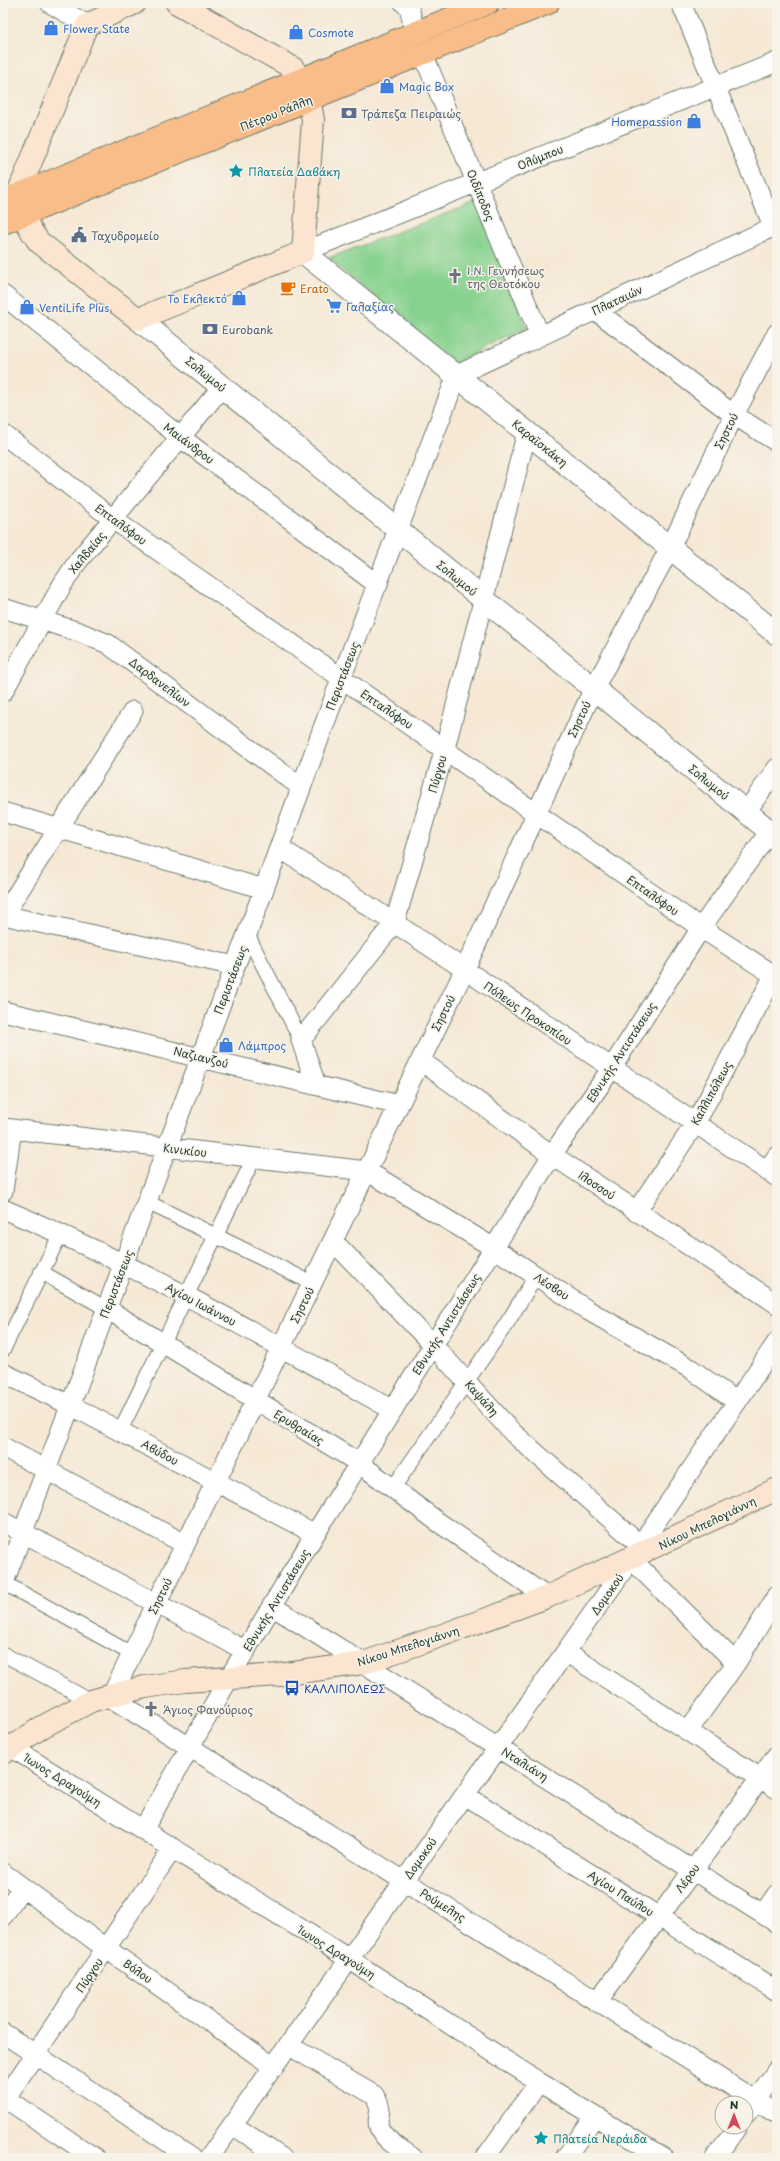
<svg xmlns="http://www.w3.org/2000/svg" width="780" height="2161" font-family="'Playpen Sans',sans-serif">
<rect width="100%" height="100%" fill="#f7f3e8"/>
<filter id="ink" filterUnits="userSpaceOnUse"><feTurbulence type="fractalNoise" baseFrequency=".025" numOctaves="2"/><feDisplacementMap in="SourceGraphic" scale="8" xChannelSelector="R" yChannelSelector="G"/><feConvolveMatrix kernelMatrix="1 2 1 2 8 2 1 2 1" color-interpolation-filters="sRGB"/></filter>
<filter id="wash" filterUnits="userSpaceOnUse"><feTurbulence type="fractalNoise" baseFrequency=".012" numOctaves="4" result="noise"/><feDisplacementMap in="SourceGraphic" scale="16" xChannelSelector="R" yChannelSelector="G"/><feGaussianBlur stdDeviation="0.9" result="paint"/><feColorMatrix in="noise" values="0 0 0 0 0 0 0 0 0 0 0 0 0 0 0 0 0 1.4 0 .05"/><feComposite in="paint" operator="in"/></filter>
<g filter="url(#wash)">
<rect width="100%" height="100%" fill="#f6e8d5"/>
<!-- green -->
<path fill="#88d28f" stroke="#548862" d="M477 202 527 328 454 363 328 258Z"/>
</g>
<g filter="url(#ink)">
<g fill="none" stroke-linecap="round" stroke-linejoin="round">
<defs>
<path id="pedestrian" d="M247 934 301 1040
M147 1202 312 1283
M41 1272 107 1309
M3 1350 61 1233
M120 1431 254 1158
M393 1488 507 1323 536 1276
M4 1583 132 1654
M3 1654 91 1701"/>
<path id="minor" d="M50 3 87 25
M404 3 409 7 415 32
M681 3 773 226
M423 54 540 336
M303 252 777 62
M3 295 180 437 378 585
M595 310 734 415 777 442
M3 434 114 520 701 928 777 977
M3 608 79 632 108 644 301 787
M3 692 62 585 78 561 222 387
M3 812 264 889
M746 812 777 768
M280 848C447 956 610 1068 777 1177
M3 915 235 966
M3 916 133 711
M3 1011 399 1105
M421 1061 552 1155 777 1304
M316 1085 301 1040 395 922 445 748 527 432
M3 1128 367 1171 494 1248 589 1311 691 1369 737 1402
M767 1171 777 1156
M3 1191 12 1129
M3 1209C138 1265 265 1338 393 1410
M636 1212 695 1124 777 970
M333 1241 433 1345 513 1433 640 1545
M107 1309 359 1463 438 1522 547 1597
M3 1373 70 1405 315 1534
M3 1447 185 1544
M3 1522 246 1651
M631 1559 736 1663
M3 1585 264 889 341 679 457 375 777 225
M272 1606 777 1923
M566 1652 777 1789
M112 1695 465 969 594 688 670 548 734 415 777 333
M108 1696 777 2114
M688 1731 736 1663 777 1596
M3 1742 349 1959 539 2082 664 2158
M465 1795 777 1991
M143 1830 229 1678 315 1534 552 1155 611 1069 701 928 770 831
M3 1873 97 1942 274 2067
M763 1914 777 1894
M3 1916 22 1887
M597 2002 777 1755
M3 2033 192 2158
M288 2045 374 2095C386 2114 375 2113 379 2127 383 2140 403 2150 413 2158
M3 2097 95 2158
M3 2102 173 1848
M746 2114 777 2070
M233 2125 282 2158
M209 2158 631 1559 777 1342
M485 2158 539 2082
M565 2158 595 2116
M715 2158 737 2127"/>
<path id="tertiary" d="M303 252 777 634
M138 319 777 837"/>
<path id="secondary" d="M19 196C22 215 28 228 39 242L138 319 303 252 313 120C310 100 305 84 293 68L177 3
M12 208 87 25 135 3
M3 1753 42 1727 91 1701 112 1695 145 1687 185 1681 279 1675 363 1663 418 1644 547 1597 777 1489"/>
<path id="primary" d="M3 201 488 3
M3 223 548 3"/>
</defs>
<!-- pedestrian casing -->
<use href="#pedestrian" stroke="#6a796c" stroke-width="16"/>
<!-- minor casing -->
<use href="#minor" stroke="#6a796c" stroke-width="21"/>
<!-- tertiary casing -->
<use href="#tertiary" stroke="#6a796c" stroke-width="24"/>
<!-- secondary casing -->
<use href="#secondary" stroke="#6a796c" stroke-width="24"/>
<!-- primary casing -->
<use href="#primary" stroke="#6a796c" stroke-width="24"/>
<!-- pedestrian -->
<use href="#pedestrian" stroke="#fff" stroke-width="14"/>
<!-- minor -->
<use href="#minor" stroke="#fff" stroke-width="19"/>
<!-- tertiary -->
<use href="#tertiary" stroke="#fff" stroke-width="22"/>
<!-- secondary -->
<use href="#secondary" stroke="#fce5d0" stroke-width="22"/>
<!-- primary -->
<use href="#primary" stroke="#f8bd89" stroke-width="22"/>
</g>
</g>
<!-- icons -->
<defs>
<symbol id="shop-bare" viewBox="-9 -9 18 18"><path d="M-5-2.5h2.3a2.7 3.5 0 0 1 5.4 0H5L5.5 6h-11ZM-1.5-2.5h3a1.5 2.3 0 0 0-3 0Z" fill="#3f7fe0" stroke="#f7f3e8" stroke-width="2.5" paint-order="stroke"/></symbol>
<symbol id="bank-bare" viewBox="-9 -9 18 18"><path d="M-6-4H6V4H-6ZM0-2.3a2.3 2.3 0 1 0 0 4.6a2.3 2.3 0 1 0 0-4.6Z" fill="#5c6f8a" stroke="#f7f3e8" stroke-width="2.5" paint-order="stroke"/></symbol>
<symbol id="sight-bare" viewBox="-9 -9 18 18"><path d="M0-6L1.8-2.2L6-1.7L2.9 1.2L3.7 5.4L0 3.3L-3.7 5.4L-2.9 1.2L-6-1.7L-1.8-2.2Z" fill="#0f9aa8" stroke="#f7f3e8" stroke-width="2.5" paint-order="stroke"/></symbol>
<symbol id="civic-bare" viewBox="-9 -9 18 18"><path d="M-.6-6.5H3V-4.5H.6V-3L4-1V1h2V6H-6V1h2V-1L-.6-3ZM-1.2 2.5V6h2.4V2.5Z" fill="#5c6f8a" stroke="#f7f3e8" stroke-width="2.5" paint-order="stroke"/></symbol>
<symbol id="church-bare" viewBox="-9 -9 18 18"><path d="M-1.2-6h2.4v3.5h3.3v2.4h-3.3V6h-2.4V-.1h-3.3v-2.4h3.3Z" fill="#6b7280" stroke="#f7f3e8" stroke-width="2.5" paint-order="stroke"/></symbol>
<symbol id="cafe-bare" viewBox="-9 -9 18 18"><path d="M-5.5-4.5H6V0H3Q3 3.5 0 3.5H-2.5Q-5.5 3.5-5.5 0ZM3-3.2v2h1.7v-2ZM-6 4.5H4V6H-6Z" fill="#e8710a" stroke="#f7f3e8" stroke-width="2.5" paint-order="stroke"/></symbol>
<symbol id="supermarket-bare" viewBox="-9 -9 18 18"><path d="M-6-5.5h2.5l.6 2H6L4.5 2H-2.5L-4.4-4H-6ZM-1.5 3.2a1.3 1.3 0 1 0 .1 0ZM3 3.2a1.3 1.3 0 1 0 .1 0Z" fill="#3f7fe0" stroke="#f7f3e8" stroke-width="2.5" paint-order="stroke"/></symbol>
<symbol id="bus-bare" viewBox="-9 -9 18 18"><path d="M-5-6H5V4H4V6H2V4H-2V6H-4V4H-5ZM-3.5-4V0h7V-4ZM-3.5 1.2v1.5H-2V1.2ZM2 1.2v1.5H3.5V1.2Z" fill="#1a4fb4" stroke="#f7f3e8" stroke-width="2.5" paint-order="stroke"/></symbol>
</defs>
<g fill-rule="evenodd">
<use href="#shop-bare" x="40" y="17" width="22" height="22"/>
<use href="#shop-bare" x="285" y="21" width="22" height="22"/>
<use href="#shop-bare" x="376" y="75" width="22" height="22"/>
<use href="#bank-bare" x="338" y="102" width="22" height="22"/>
<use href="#shop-bare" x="683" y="110" width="22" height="22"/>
<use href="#sight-bare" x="225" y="160" width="22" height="22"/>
<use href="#civic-bare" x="68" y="224" width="22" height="22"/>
<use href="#church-bare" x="444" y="265" width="22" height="22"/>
<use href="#cafe-bare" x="277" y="277" width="22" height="22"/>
<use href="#shop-bare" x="228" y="287" width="22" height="22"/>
<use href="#supermarket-bare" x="323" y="295" width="22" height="22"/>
<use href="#shop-bare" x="16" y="296" width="22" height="22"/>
<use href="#bank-bare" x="199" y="318" width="22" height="22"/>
<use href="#shop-bare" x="215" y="1034" width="22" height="22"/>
<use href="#bus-bare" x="281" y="1677" width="22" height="22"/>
<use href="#church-bare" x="140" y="1698" width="22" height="22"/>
<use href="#sight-bare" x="530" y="2127" width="22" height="22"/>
</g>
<g text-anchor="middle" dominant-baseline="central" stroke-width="3" stroke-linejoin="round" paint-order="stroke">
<!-- shop labels -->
<g font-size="11" fill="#366cbe" stroke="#f7f3e8" text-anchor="start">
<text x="63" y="28">Flower State</text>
<text x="308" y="32">Cosmote</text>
<text x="399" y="86">Magic Box</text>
<text x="682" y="121" text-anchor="end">Homepassion</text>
<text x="227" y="298" text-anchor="end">Το Εκλεκτό</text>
<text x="346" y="306">Γαλαξίας</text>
<text x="39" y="307">VentiLife Plus</text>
<text x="238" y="1045">Λάμπρος</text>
</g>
<!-- street labels -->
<g font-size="11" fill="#1f3d34" stroke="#f7f3e8">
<text transform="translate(276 113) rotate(-22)">Πέτρου Ράλλη</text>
<text transform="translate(540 157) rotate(-22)">Ολύμπου</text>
<text transform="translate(481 195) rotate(68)">Οιδίποδος</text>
<text transform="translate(617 300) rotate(-25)">Πλαταιών</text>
<text transform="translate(206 374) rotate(39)">Σολωμού</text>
<text transform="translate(726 431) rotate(-64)">Σηστού</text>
<text transform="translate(189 443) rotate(37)">Μαιάνδρου</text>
<text transform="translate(540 443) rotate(39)">Καραϊσκάκη</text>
<text transform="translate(121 524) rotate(36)">Επταλόφου</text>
<text transform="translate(87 552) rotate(-51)">Χαλδαίας</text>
<text transform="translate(457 578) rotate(39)">Σολωμού</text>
<text transform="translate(342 676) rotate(-69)">Περιστάσεως</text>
<text transform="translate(160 682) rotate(37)">Δαρδανελίων</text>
<text transform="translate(387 709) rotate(34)">Επταλόφου</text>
<text transform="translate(579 719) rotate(-65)">Σηστού</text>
<text transform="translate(437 774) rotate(-74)">Πύργου</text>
<text transform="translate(709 782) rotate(39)">Σολωμού</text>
<text transform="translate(653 895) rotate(35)">Επταλόφου</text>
<text transform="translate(230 980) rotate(-69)">Περιστάσεως</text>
<text transform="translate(443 1013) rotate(-64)">Σηστού</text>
<text transform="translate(528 1013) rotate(34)">Πόλεως Προκοπίου</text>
<text transform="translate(621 1052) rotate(-57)">Εθνικής Αντιστάσεως</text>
<text transform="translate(201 1057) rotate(14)">Ναζιανζού</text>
<text transform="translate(711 1093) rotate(-61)">Καλλιπόλεως</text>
<text transform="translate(185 1150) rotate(7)">Κινικίου</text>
<text transform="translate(597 1185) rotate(34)">Ιλοσσού</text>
<text transform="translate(116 1284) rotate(-69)">Περιστάσεως</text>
<text transform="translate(552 1286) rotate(33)">Λέσβου</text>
<text transform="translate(201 1304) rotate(28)">Αγίου Ιωάννου</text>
<text transform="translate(302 1305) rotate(-64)">Σηστού</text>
<text transform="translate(446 1324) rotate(-58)">Εθνικής Αντιστάσεως</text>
<text transform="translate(482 1398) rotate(48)">Καψάλη</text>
<text transform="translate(299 1427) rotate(31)">Ερυθραίας</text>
<text transform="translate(160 1452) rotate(28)">Αβύδου</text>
<text transform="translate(707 1523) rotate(-26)">Νίκου Μπελογιάννη</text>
<text transform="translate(607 1594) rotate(-55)">Δομοκού</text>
<text transform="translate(160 1596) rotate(-64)">Σηστού</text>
<text transform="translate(276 1600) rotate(-59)">Εθνικής Αντιστάσεως</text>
<text transform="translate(408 1646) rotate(-18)">Νίκου Μπελογιάννη</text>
<text transform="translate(525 1764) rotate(32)">Νταλιάνη</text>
<text transform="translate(63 1780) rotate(32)">Ίωνος Δραγούμη</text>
<text transform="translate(420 1858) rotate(-55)">Δομοκού</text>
<text transform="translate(687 1878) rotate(-54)">Λέρου</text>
<text transform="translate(621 1893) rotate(32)">Αγίου Παύλου</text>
<text transform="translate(443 1905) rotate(32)">Ρούμελης</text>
<text transform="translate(337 1952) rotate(32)">Ίωνος Δραγούμη</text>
<text transform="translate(138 1971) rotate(35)">Βόλου</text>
<text transform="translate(89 1975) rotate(-56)">Πύργου</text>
</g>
<!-- service labels -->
<g font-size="11" fill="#4e5e75" stroke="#f7f3e8" text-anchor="start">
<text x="361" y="113">Τράπεζα Πειραιώς</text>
<text x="91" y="235">Ταχυδρομείο</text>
<text x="222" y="329">Eurobank</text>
</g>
<!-- culture labels -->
<g font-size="11" fill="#0d838f" stroke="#f7f3e8" text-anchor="start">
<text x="248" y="171">Πλατεία Δαβάκη</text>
<text x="553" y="2138">Πλατεία Νεράιδα</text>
</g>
<!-- worship labels -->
<g font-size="11" fill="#5b616d" stroke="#f7f3e8" text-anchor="start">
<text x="467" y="270">Ι.Ν. Γεννήσεως<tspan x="467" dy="13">της Θεοτόκου</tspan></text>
<text x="163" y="1709">Άγιος Φανούριος</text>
</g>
<!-- food labels -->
<g font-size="11" fill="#c56008" stroke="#f7f3e8" text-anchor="start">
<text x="300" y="288">Erato</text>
</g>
<!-- transit labels -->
<g font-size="11" fill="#164399" stroke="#f7f3e8" text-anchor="start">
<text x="304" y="1688">ΚΑΛΛΙΠΟΛΕΩΣ</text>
</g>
</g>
<!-- margin -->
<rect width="780" height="2161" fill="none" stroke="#f7f3e8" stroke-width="16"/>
<!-- north arrow -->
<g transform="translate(734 2115)"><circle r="19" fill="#f7f3e8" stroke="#a1aaa0"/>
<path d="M0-3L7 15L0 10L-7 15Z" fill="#d1495b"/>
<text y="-6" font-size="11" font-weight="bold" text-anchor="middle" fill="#1f3d34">N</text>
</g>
</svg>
